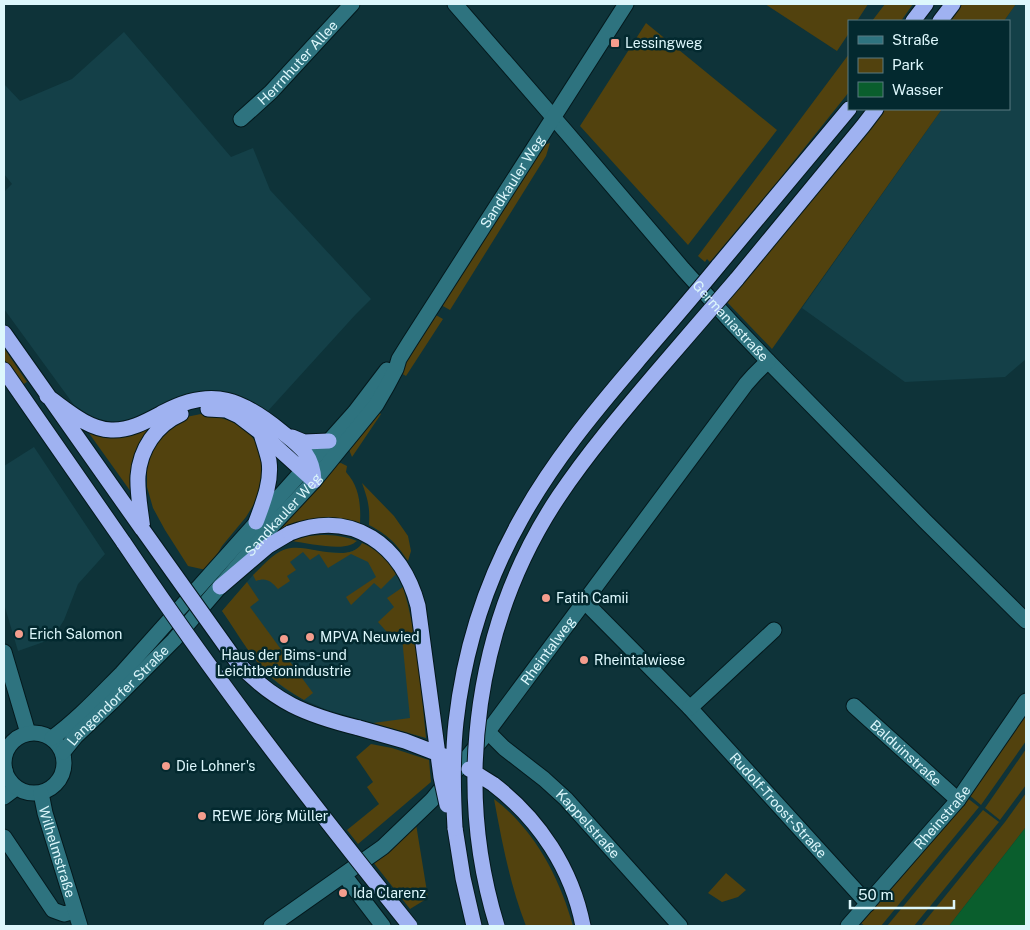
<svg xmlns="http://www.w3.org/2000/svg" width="1030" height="930" font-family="'Public Sans',sans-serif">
<rect width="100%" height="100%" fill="#0e3339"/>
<!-- built -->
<path fill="#144048" d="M1016 4H1026V359L1005 377 905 382 802 308 942 109H1009V21H1004Z
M124 32 231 157 253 148 270 190 371 299 356 314 267 412 250 401 234 395H188L134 418 117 422 105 421 92 417 74 405 4 309V192L12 184 4 174V84L20 101 72 79Z
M34 447 105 554 78 584 64 620 52 639 18 651 4 604V466Z
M362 543 379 553 396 574 403 587 408 604 426 738 327 710 304 700 285 689 269 676 255 658 222 611 253 575 277 553 290 548H300L323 552 346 553 355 550 361 546Z"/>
<!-- green -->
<path fill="#52420e" d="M765 4H868L857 21H849V33L837 51Z
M885 4H913L901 21H872Z
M960 4H1016L1004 21H948Z
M646 23 777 130 688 245 580 126Z
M849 54V92L778 181 710 262 707 259 705 262 698 256Z
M884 109H942L772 349 727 302 846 159Z
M550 143 546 156 450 310 441 305 541 146Z
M434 314 443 319 406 376 399 372Z
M4 348 27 382 22 385 4 359Z
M377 411 381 414 352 457 348 447Z
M201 414 216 416 233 422 247 431 258 444 264 462 259 496 246 517 222 546 215 558 206 570 188 566 165 530 153 508 147 487V469L151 451 160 435 186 417Z
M146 427 149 431 136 499 86 429C101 436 121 441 136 434 140 432 143 430 146 427Z
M341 463 347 466 346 472C359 486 361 504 360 523 331 515 303 519 276 531L333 464Z
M362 483 394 516 408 536 411 551 408 561C396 543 388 535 369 525 370 507 368 500 362 483Z
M321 535C334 535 345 536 357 541 354 543 353 544 350 545 337 550 306 543 292 541L308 536Z
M362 543C377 549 388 561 396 574L381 589 374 583 351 605 346 597 376 577 368 562 351 554 328 568 319 554 310 560 303 552 290 562 296 570 287 576 290 581 278 589C271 581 266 577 256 581L253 575C264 565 275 550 291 548 310 545 350 564 362 543Z
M247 582 259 600 250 607 313 693 304 700C292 693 281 686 271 677 253 661 236 631 222 611Z
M403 587C418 636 421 687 426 738L373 723 410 718 402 638 393 639 378 622 394 607 387 598Z
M1026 714V741L981 805 968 794Z
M371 744 392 748 429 760 431 782 358 844 347 830 379 804 367 787 373 782 356 757Z
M1026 749V785L1000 820 985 808Z
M1026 793V827L949 926H921L1005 822Z
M966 797 979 807 881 926H865L861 923Z
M494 799C534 829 560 878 573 926H526C510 885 502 842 494 799Z
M983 810 999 822 914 926H887Z
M416 824 428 898 410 909 373 862Z
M726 873 746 890 738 897 722 902 708 893Z"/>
<!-- water -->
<path fill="#0a5e2d" d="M1026 827V926H949Z"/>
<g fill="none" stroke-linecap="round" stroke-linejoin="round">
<defs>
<g id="street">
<path id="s1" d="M455 4 567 133 683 269 732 323 768 361 925 521 1026 621"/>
<path id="s2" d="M241 119 271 92 352 4"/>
<path id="s3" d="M584 601 690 708 868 904"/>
<path d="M4 652 28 733"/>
<path id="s4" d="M854 706 958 800"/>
<path d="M690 708 774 630"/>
<path id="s5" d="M488 732 504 748 544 779 566 799 680 926"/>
<path d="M4 771 5 770"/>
<path d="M4 797 16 788"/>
<path d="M4 837 53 910 64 914 75 911"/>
<path d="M344 875 383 926"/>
<path id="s6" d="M271 926 383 847 432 800 483 738 746 384 754 375 768 361"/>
<path id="s7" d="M848 926 958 800 1026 701"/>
</g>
<g id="secondary">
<circle cx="34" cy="763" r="30"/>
<path d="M52 738C78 719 99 696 122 673L355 412 387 370"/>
<path id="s8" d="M63 752 76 736 114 700 174 640 272 526 314 481 376 405 387 386 396 369 399 359 409 343 626 4"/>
<path id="s9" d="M41 793 45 813 80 926"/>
</g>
<path id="highway" d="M913 21 926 4
M940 21 953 4
M718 266 849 109
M736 280 863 126 876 109
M4 333 142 529
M4 370 124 543
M47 396C66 409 87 429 111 430 130 431 147 421 164 412 213 386 243 400 282 432 301 447 313 455 314 481
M208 409 226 410 239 416 261 433 314 481
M292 437 304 442 329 441
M256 522C263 503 272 482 269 461 267 452 264 443 261 434
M143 530C141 512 137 493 138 476 140 449 156 425 181 414
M220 587 268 546 290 533
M237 662C274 702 306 715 359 728
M493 784C539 819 572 869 583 926
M455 828 463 878 474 926"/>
</defs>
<!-- street casing -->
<use href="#street" stroke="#04191d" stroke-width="17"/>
<!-- secondary casing -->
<use href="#secondary" stroke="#04191d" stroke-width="17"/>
<!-- highway casing -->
<use href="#highway" stroke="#04191d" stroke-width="17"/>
<!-- street -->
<use href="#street" stroke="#2e737f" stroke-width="15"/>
<!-- secondary -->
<use href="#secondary" stroke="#2e737f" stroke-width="15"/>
<!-- highway -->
<use href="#highway" stroke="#9fb2f1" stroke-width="15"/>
<defs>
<path id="highway-bridge" d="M143 530 237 662
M290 533C353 509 402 545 418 606L441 777 447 805
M124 543C155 589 187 635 220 680 281 764 345 845 410 926
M359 728 405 741 444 756
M469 769 493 784
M455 828C453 793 452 758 456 722 464 651 486 581 521 519 552 463 593 413 635 364 663 331 691 299 718 266
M497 926C453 783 476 620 559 496 588 453 621 414 655 374 682 343 709 311 736 280"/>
</defs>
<!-- highway-bridge casing -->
<use href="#highway-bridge" stroke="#04191d" stroke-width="17" stroke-linecap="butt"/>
<!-- highway-bridge -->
<use href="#highway-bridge" stroke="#9fb2f1" stroke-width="15"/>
</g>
<!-- markers -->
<g fill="#f49d8d" stroke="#03292f" stroke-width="2">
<rect x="610" y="38" width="10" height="10" rx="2.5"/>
<circle cx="546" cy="598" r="5"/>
<circle cx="19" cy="634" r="5"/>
<circle cx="310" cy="637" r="5"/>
<circle cx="284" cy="639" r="5"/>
<circle cx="584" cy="660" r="5"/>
<circle cx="166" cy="766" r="5"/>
<circle cx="202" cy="816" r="5"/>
<circle cx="343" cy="893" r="5"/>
</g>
<g text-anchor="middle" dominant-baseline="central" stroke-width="5" stroke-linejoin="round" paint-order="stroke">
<!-- poi labels -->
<g font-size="14" fill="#ddf7fc" stroke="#03292f" text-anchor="start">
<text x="625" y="43">Lessingweg</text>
<text x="556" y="598">Fatih Camii</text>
<text x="29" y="634">Erich Salomon</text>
<text x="320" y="637">MPVA Neuwied</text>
<text x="284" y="655" text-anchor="middle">Haus der Bims- und<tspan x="284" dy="16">Leichtbetonindustrie</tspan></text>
<text x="594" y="660">Rheintalwiese</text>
<text x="176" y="766">Die Lohner's</text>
<text x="212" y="816">REWE Jörg Müller</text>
<text x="353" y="893">Ida Clarenz</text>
</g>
<!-- street labels -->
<g font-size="14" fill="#ddf7fc" stroke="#03292f">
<text stroke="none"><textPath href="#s2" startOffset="80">Herrnhuter Allee</textPath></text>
<text stroke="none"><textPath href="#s8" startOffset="730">Sandkauler Weg</textPath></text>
<text stroke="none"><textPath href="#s1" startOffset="420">Germaniastraße</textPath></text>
<text stroke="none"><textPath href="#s8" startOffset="324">Sandkauler Weg</textPath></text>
<text stroke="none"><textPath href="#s6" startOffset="394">Rheintalweg</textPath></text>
<text stroke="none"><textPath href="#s8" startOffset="79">Langendorfer Straße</textPath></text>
<text stroke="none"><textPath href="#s4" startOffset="70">Balduinstraße</textPath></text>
<text stroke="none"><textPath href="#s3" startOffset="282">Rudolf-Troost-Straße</textPath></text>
<text stroke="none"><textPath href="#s7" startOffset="144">Rheinstraße</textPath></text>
<text stroke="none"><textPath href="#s5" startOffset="136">Kappelstraße</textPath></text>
<text stroke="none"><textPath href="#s9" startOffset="61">Wilhelmstraße</textPath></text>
</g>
</g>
<!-- border -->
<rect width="1030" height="930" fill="none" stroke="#ddf7fc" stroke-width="10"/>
<!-- legend -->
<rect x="848" y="20" width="162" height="90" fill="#03292f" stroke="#5a7b81"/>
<rect x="858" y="36" width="25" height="8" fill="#2e737f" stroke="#5a7b81"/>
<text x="892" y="45" font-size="15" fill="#ddf7fc">Straße</text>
<rect x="858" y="58" width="25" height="15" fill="#52420e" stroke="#5a7b81"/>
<text x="892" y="70" font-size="15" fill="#ddf7fc">Park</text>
<rect x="858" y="82" width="25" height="15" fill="#0a5e2d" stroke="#5a7b81"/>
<text x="892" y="95" font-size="15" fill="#ddf7fc">Wasser</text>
<!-- scale -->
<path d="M850 900v8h104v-8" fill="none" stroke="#ddf7fc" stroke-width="2.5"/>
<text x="858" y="900" font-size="15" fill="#ddf7fc" stroke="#03292f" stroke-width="4" paint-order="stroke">50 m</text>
</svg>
